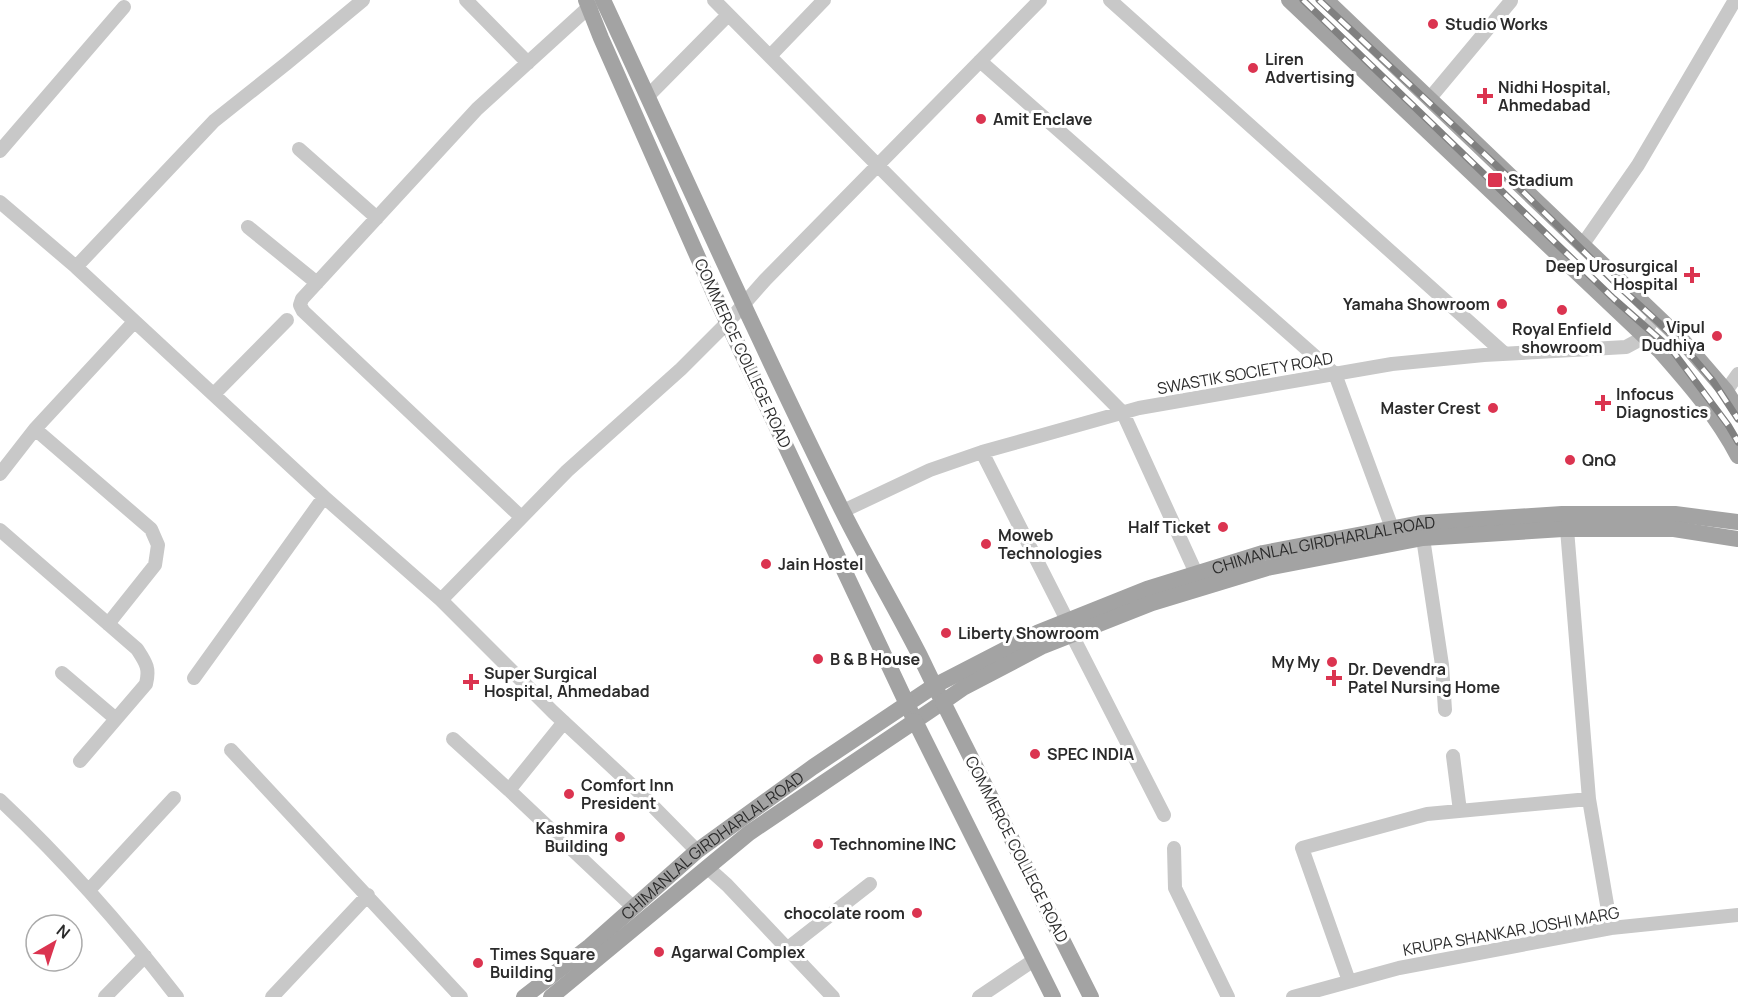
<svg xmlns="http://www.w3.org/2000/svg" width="1738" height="997" font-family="Manrope,sans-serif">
<rect width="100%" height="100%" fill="#fff"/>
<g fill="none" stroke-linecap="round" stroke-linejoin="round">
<!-- minor -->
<path stroke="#c8c8c8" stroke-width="14" d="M466 0 528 63
M714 0 1123 413 1196 573
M1110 0 1505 354
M770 56 824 0
M980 61 1335 374 1392 528
M649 95 728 15
M1430 98 1511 1
M299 149 377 218
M0 151 124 7
M0 202 76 267 324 497 441 600 553 712 638 791 697 851
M248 227 317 283
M1583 244 1638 165 1735 0
M76 267 214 121 287 63 363 0
M1726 391 1738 374
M214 394 287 320
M35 429 151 529 158 545 155 565 108 624
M982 452 1067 620
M0 474 35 429 134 322
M843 511 930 470 982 452 1139 408 1392 364 1484 355 1626 347 1639 340 1656 316
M521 517 303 311 300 305 302 299 477 109 589 7 597 2
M1567 529 1589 799 1611 928
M0 530 137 649C146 663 150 668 146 684L80 761
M1423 538 1442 665 1445 710
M441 600 567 471 681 369 728 322 765 280 1040 0
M1072 635 1164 815
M62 673 116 719
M194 678 324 497
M564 722 509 790 633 907
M453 739 509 790
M231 750 461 997
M1453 756 1460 811
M0 800C65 861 123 927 177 997
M1174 848 1175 888 1228 997
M708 868 727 885 833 997
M89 890 174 798
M788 948 870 884
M1349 981 1302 848 1427 814 1589 799
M105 997 145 956
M272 997 368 895
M979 997 1034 960
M1293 997 1399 968 1611 928 1738 915"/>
<!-- major -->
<g stroke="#a3a3a3" stroke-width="16">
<path id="s1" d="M603 0C682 170 758 341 842 510 866 558 894 605 919 654 927 670 934 686 943 702L915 721 907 704 934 686 1037 633 1147 589 1263 553 1421 523 1562 514H1675L1738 522"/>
<path d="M1289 0 1660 351C1689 384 1717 416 1738 456"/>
<path d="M1326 0 1682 340 1726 391 1738 410"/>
<path id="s2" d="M524 997 590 946 697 851 813 767 907 704 715 296 601 38 586 0"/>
<path d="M551 997 749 833 915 721 1053 997"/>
<path d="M1091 997 943 702 963 688 1043 646 1152 603 1267 568 1423 538 1563 529H1674L1738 539"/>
</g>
<defs>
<path id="rail" d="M1303 0 1614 299 1672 350 1728 425 1738 442
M1319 0 1496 165 1623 290 1680 342 1713 381 1738 419"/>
</defs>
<!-- rail casing -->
<use href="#rail" stroke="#808080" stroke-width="7"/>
<!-- rail -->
<use href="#rail" stroke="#fff" stroke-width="4.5" stroke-dasharray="14" stroke-linecap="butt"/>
</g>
<!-- markers -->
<g fill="#db3450" stroke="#fff" stroke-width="2">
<circle cx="1433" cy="24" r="6"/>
<circle cx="1253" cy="68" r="6"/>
<path d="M1482 87h6v6h6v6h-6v6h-6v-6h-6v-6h6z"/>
<circle cx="981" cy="119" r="6"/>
<rect x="1487" y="172" width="16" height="16" rx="3"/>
<path d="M1689 266h6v6h6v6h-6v6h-6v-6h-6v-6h6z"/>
<circle cx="1502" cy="304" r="6"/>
<circle cx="1562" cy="310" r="6"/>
<circle cx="1717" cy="336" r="6"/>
<path d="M1600 394h6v6h6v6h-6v6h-6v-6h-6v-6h6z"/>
<circle cx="1493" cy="408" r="6"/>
<circle cx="1570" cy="460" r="6"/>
<circle cx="1223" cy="527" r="6"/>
<circle cx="986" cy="544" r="6"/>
<circle cx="766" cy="564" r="6"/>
<circle cx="946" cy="633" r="6"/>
<circle cx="818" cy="659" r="6"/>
<circle cx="1332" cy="662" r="6"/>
<path d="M1331 669h6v6h6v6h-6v6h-6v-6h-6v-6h6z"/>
<path d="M468 673h6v6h6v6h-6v6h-6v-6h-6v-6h6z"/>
<circle cx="1035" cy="754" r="6"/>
<circle cx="569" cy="794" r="6"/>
<circle cx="620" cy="837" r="6"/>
<circle cx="818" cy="844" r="6"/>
<circle cx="917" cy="913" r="6"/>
<circle cx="659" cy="952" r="6"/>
<circle cx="478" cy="963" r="6"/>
</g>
<g text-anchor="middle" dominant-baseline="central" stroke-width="6" stroke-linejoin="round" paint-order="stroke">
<!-- poi labels -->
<g font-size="16" font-weight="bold" fill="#2b2b2b" stroke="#fff" text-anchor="start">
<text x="1445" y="24">Studio Works</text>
<text x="1265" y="59">Liren<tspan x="1265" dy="18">Advertising</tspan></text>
<text x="1498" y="87">Nidhi Hospital,<tspan x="1498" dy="18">Ahmedabad</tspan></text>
<text x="993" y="119">Amit Enclave</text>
<text x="1508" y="180">Stadium</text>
<text x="1678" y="266" text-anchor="end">Deep Urosurgical<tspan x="1678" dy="18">Hospital</tspan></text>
<text x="1490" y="304" text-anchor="end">Yamaha Showroom</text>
<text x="1705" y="327" text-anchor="end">Vipul<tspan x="1705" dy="18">Dudhiya</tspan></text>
<text x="1562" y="329" text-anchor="middle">Royal Enfield<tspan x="1562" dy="18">showroom</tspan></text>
<text x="1616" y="394">Infocus<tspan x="1616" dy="18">Diagnostics</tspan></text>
<text x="1481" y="408" text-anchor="end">Master Crest</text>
<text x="1582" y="460">QnQ</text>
<text x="1211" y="527" text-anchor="end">Half Ticket</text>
<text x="998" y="535">Moweb<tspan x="998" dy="18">Technologies</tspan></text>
<text x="778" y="564">Jain Hostel</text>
<text x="958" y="633">Liberty Showroom</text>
<text x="830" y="659">B &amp; B House</text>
<text x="1320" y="662" text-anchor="end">My My</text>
<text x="1348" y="669">Dr. Devendra<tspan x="1348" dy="18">Patel Nursing Home</tspan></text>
<text x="484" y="673">Super Surgical<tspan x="484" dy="18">Hospital, Ahmedabad</tspan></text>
<text x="1047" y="754">SPEC INDIA</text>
<text x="581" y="785">Comfort Inn<tspan x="581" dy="18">President</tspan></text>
<text x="608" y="828" text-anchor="end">Kashmira<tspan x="608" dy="18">Building</tspan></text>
<text x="830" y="844">Technomine INC</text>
<text x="905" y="913" text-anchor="end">chocolate room</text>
<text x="671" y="952">Agarwal Complex</text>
<text x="490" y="954">Times Square<tspan x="490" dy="18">Building</tspan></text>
</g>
<!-- street labels -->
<g font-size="16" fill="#2b2b2b" stroke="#fff">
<text transform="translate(743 353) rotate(65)">COMMERCE COLLEGE ROAD</text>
<text transform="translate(1245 373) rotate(-10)">SWASTIK SOCIETY ROAD</text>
<text stroke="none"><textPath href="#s1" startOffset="1282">CHIMANLAL GIRDHARLAL ROAD</textPath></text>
<text stroke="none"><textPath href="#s2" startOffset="242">CHIMANLAL GIRDHARLAL ROAD</textPath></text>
<text transform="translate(1017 849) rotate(63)">COMMERCE COLLEGE ROAD</text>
<text transform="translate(1511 931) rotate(-10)">KRUPA SHANKAR JOSHI MARG</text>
</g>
</g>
<!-- north arrow -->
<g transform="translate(54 943) rotate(39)"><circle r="28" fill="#ffffff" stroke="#aaaaaa" stroke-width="1.5"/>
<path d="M0-4.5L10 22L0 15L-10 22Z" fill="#db3450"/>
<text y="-9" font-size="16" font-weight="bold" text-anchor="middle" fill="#2b2b2b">N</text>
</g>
</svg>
